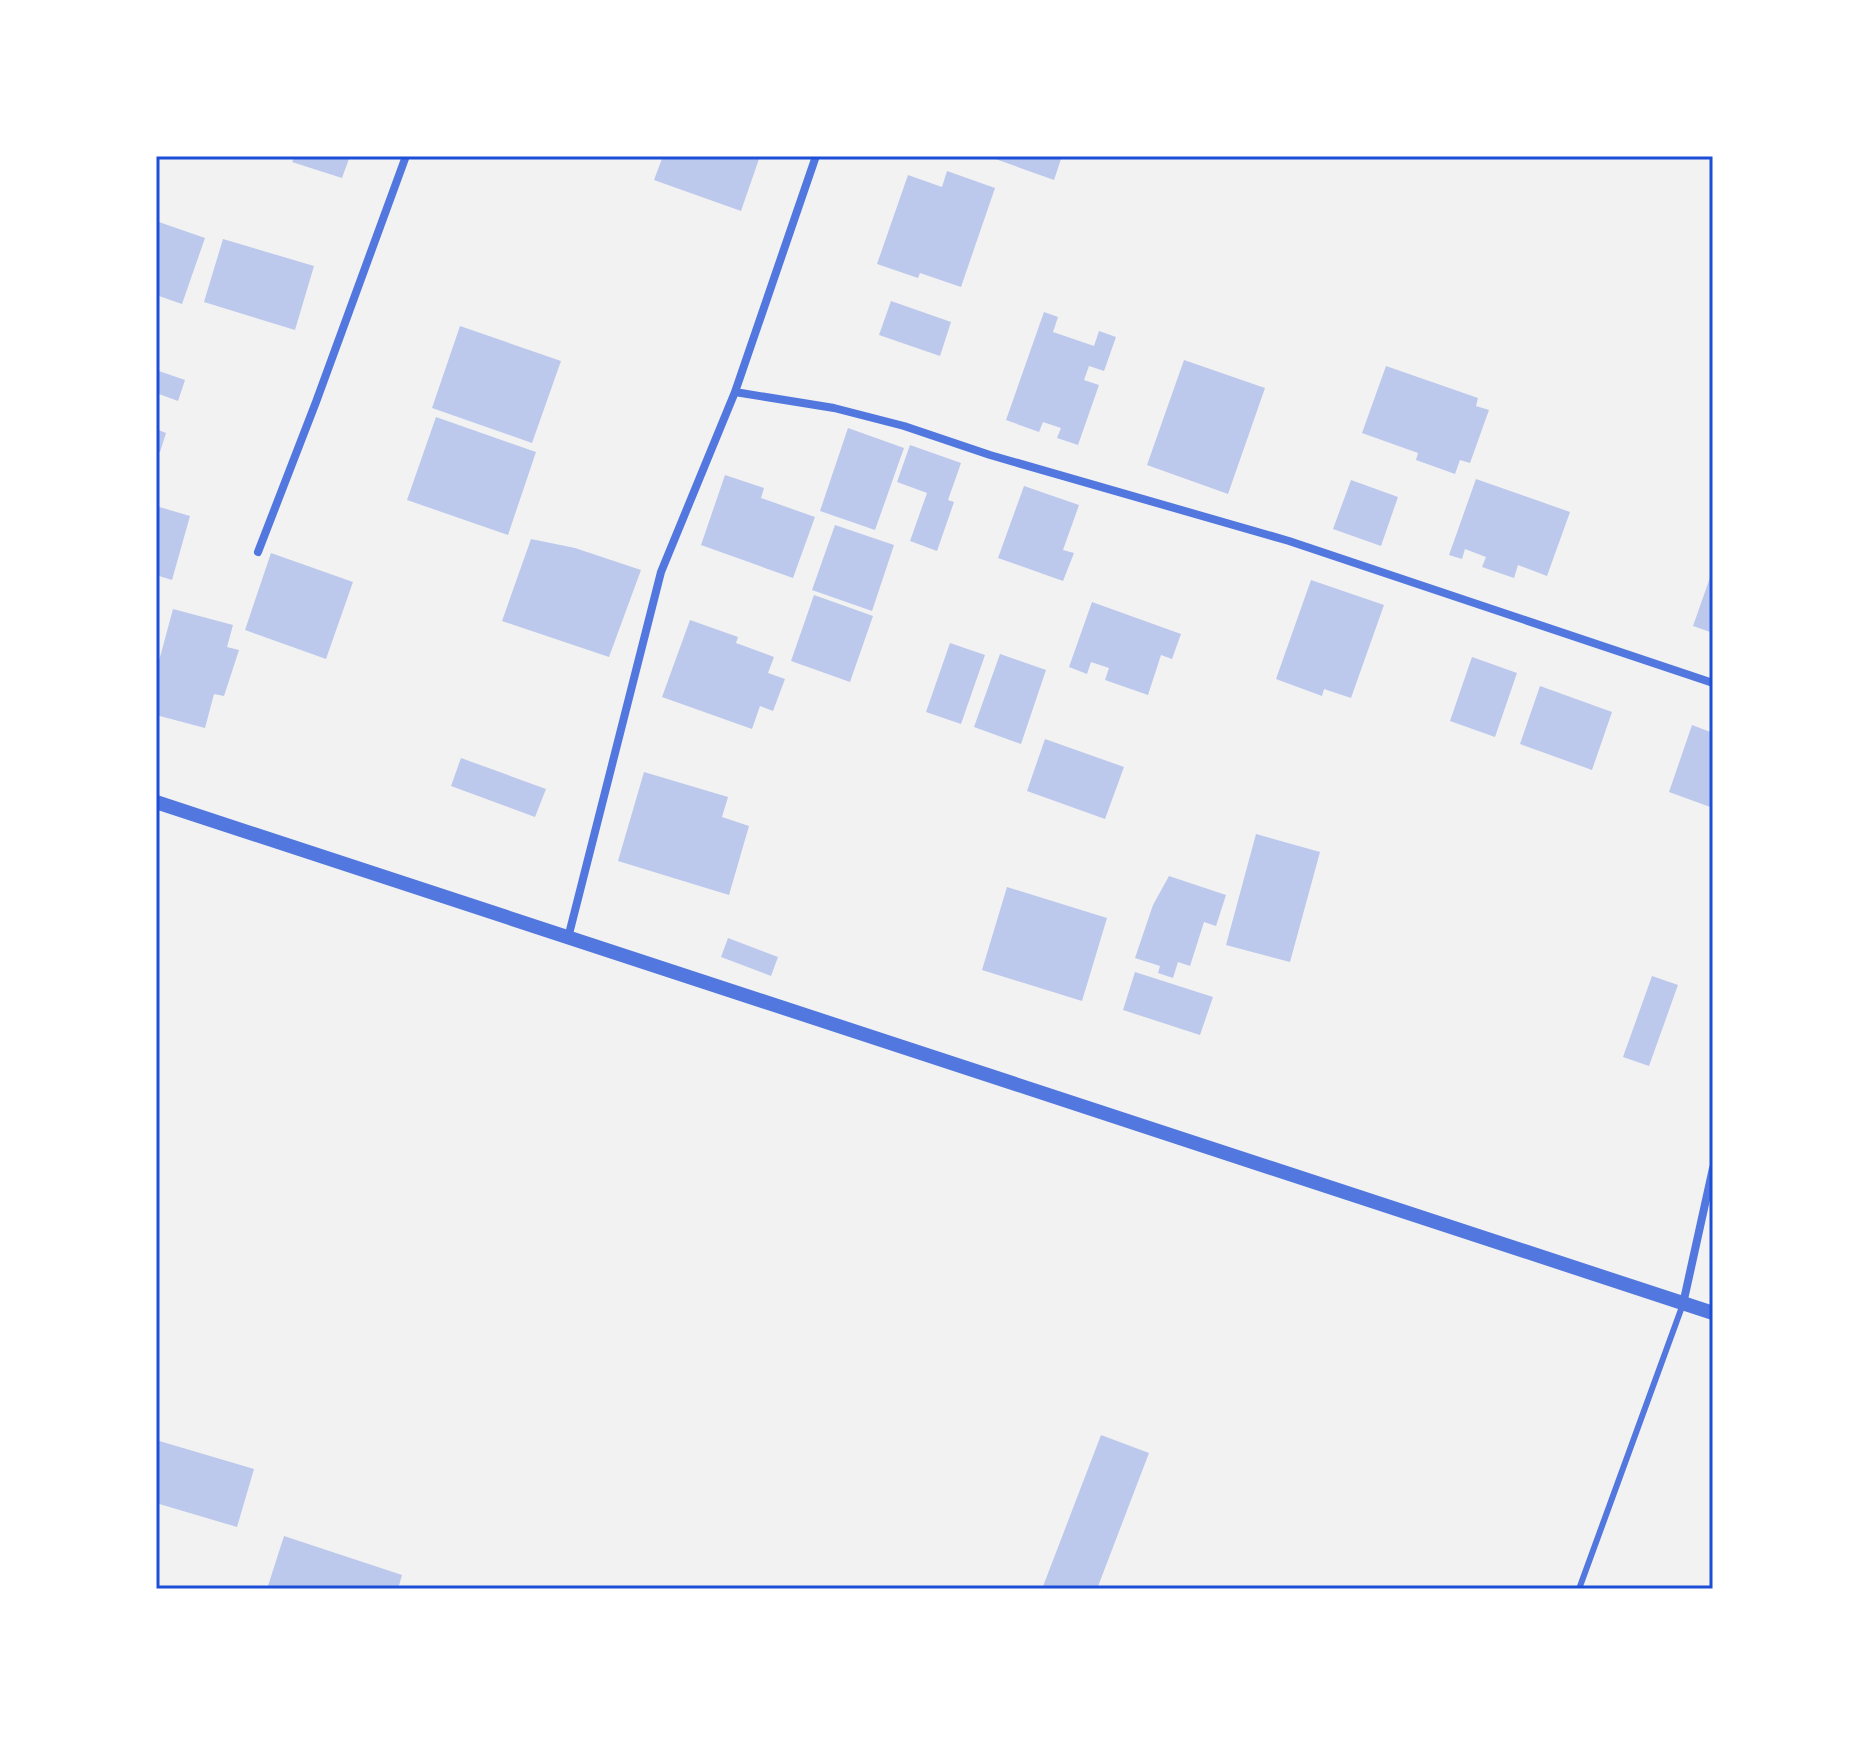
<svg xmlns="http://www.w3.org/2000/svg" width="1869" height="1745" font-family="Rubik,sans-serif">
<rect width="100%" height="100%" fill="#f2f2f2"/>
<!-- building -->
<path fill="#bdc9ec" d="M295 156H350L342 178 292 162Z
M663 156H760L741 211 654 180Z
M987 156H1062L1054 180Z
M947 171 995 188 961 287 920 273 918 278 877 264 908 175 942 187Z
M156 221 205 238 182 304 156 295Z
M223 239 314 266 295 330 204 302Z
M891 301 951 322 940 356 879 335Z
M1044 312 1058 317 1053 332 1094 346 1099 331 1116 337 1104 371 1089 366 1084 380 1099 385 1078 445 1057 438 1061 428 1043 422 1039 432 1006 420Z
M460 326 561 361 532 443 432 408Z
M1184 360 1265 388 1228 494 1147 465Z
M1386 366 1478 398 1476 406 1489 410 1470 463 1460 460 1455 474 1416 460 1418 453 1362 433Z
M156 370 185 380 178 401 159 394 156 402Z
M436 417 536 452 508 535 407 500Z
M848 428 904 448 875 530 820 511Z
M156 429 166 433 160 452 156 451Z
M910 445 961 463 948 500 954 502 937 551 910 541 927 493 897 482Z
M725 475 764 488 761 498 815 517 793 578 701 545Z
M1476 479 1570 512 1547 576 1518 565 1514 578 1482 567 1486 557 1465 549 1462 559 1449 555Z
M1351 480 1398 497 1381 546 1333 529Z
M1024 486 1079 505 1063 550 1074 553 1063 581 998 558Z
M156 506 190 516 172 580 156 575Z
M835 525 894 545 872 611 812 590Z
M531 539 575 548 641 570 609 657 502 621Z
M271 553 353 582 326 659 245 630Z
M1713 569V633L1693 626Z
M1311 580 1384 605 1351 698 1324 689 1322 696 1276 679Z
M814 595 873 616 850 682 791 661Z
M1092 602 1181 634 1172 659 1161 655 1148 695 1105 680 1109 668 1091 662 1087 674 1069 667Z
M173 609 233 625 227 647 239 650 224 696 214 694 205 728 156 715V672Z
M690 620 738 637 736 643 774 657 768 673 785 679 773 711 760 706 752 729 662 697Z
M950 643 985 655 961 724 926 712Z
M1000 654 1046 670 1021 744 974 727Z
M1472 657 1517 673 1495 737 1450 721Z
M1540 686 1612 712 1592 770 1520 744Z
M1692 725 1713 733V808L1669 792Z
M1045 739 1124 767 1105 819 1027 791Z
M461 758 546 789 535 817 451 786Z
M644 772 728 797 722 817 749 826 729 895 618 861Z
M1256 834 1320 852 1290 962 1226 945Z
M1169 876 1226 895 1216 926 1204 922 1190 966 1178 962 1173 978 1158 973 1160 966 1135 958 1153 905Z
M1007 887 1107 918 1082 1001 982 970Z
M728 938 778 957 771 976 721 957Z
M1135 972 1213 997 1200 1035 1123 1010Z
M1652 976 1678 985 1649 1066 1623 1057Z
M1101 1435 1149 1453 1097 1589H1042Z
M156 1440 254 1469 237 1527 156 1503Z
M284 1536 402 1575 398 1589H267Z"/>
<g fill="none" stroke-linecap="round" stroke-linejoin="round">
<!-- service -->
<path stroke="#5277de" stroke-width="6" d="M1579 1589 1683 1304"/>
<!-- minor -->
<path stroke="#5277de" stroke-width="8" d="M735 392 834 408 904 426 990 455 1289 541 1713 683
M258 552 316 402 406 156
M568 938 661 572 735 392 816 156
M1683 1304 1713 1168"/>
<!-- tertiary -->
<path stroke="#5277de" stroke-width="14" d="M156 802 1713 1313"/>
</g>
<!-- border -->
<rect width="1869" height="1745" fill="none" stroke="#ffffff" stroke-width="316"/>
<rect x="158" y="158" width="1553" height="1429" fill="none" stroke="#1d4ed8" stroke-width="3"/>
</svg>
